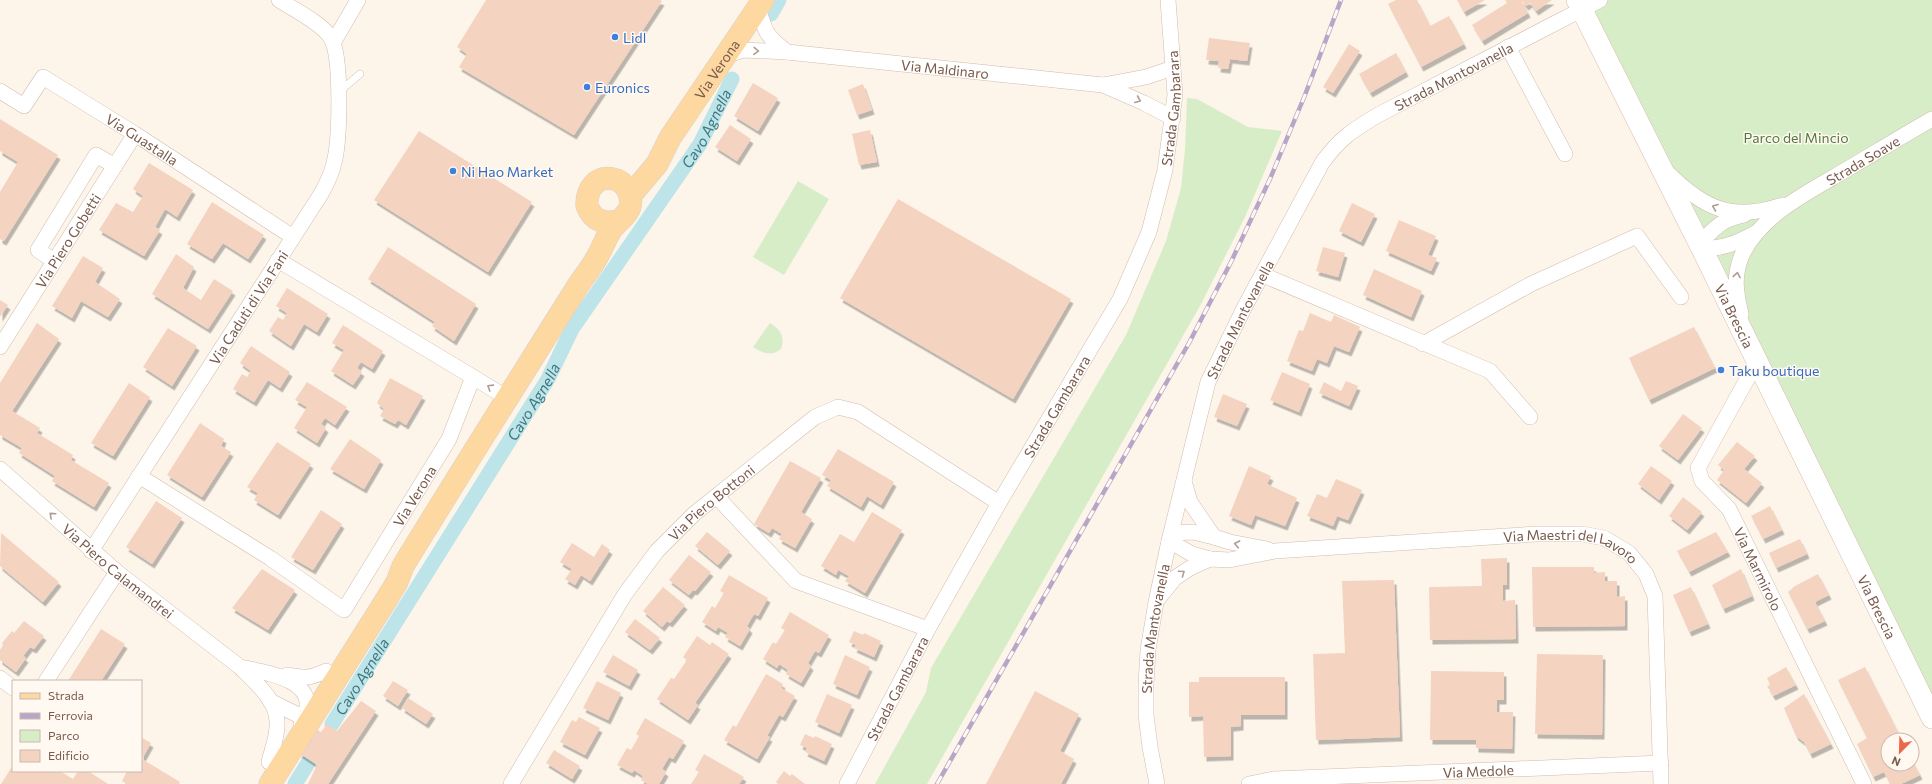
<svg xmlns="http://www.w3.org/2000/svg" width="1932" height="784" font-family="Commissioner,sans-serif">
<defs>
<filter id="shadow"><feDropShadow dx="2.5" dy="4.5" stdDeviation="0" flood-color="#0004"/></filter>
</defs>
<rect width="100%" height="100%" fill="#fdf5ea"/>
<!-- green -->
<path fill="#d7edc7" d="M1576 0H1932V717Z
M1187 98 1197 99 1248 127 1282 131 1245 217 1200 306 927 784H875L926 692 931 668 1126 335 1166 241 1181 188 1185 149Z
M798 181 829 199 784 275 753 257Z
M770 323C781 330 785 337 781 349 771 357 763 353 753 347Z"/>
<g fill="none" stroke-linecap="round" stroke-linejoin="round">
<!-- canal -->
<g stroke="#bce4e9" stroke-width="15">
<path d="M771 14 779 0"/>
<path id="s1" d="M332 724 548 379 572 329 700 144 732 79"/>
<path d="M295 784 308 763"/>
</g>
</g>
<!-- building -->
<path fill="#f4d3c0" filter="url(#shadow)" d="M486 0H660L662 1 574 135 459 67 467 54 457 47Z
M1396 0H1417L1430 26 1449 16 1464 44 1421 67 1388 4Z
M1457 0H1485L1464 12Z
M1505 0H1521L1528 13 1482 41 1472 25 1507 3Z
M1521 0H1552L1536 11 1530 3 1526 6Z
M1209 38 1250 43 1247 61 1230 59 1228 69 1218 68 1219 61 1206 60Z
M1349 44 1360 51 1333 93 1323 87Z
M1396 53 1406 72 1370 93 1359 74Z
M753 83 778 98 758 131 734 116Z
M863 84 872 110 857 115 848 90Z
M0 119 58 155 4 241 0 239V192L18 162 0 151Z
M730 125 751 139 737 161 715 147Z
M870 130 877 162 859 165 852 134Z
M419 131 532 202 488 272 374 200Z
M149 163 193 190 177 217 165 209 155 227 160 230 144 256 99 230 116 203 133 212 143 196 133 189Z
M898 199 1071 299 1013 399 840 298Z
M212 202 264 235 248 259 223 243 212 259 187 244Z
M1352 203 1375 214 1361 242 1339 231Z
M1399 220 1436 236 1428 255 1437 258 1431 271 1386 251Z
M388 247 476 304 454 341 432 326 435 322 368 279Z
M1323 247 1345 253 1338 277 1316 271Z
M176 254 194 267 183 288 201 300 214 279 233 291 208 329 152 294Z
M83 256 103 268 95 282 120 299 108 317 81 301 72 318 52 306Z
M1374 269 1422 291 1411 317 1363 295Z
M287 288 328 314 317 332 304 324 291 346 269 331 278 317 283 320 287 313 276 306Z
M0 300 8 305 0 317Z
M1310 313 1331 322 1334 315 1360 327 1349 352 1334 346 1327 363 1317 359 1312 371 1287 361 1299 330 1303 331Z
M37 323 59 339 12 411 40 428 37 433 73 455 71 460 109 483 94 507 52 481 55 476 19 453 22 448 0 435V383Z
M343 325 383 351 372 369 361 362 357 368 362 372 353 385 331 371 344 350 332 343Z
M1694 327 1715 368 1649 400 1629 358Z
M168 328 197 346 172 386 143 367Z
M251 346 290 372 280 388 268 380 254 402 233 389 242 374 247 377 251 371 240 363Z
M1282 372 1310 384 1299 412 1270 400Z
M390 378 423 396 406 425 398 420 395 424 380 416 384 409 377 403Z
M1346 381 1358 386 1349 406 1319 393 1324 382 1341 391Z
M307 382 347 407 335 425 325 418 321 424 326 428 317 443 294 428 307 407 295 400Z
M129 383 150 397 113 456 91 443Z
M1223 394 1247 404 1237 426 1214 417Z
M1683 414 1702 428 1678 460 1659 446Z
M200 423 224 439 221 446 231 452 202 497 167 475Z
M350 439 381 460 364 489 330 469Z
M277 442 311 464 278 515 254 500 258 493 247 487Z
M1737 442 1755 456 1744 469 1762 483 1746 503 1717 480 1724 470 1718 465Z
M838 449 894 482 881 505 867 496 861 507 827 486 831 480 822 475Z
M790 461 821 478 801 512 812 519 795 548 779 539 782 534 772 528 769 533 754 524Z
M1249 466 1271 476 1267 484 1297 498 1285 526 1255 515 1251 525 1229 516Z
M1651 466 1672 481 1659 500 1638 484Z
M1336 479 1362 490 1348 520 1337 516 1333 526 1307 516 1317 494 1327 498Z
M1683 497 1702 512 1687 530 1669 516Z
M156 501 182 518 152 564 126 547Z
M1770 506 1782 530 1763 539 1751 516Z
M321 510 342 524 313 570 291 557Z
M872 512 902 530 865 593 845 581 849 576 838 570 836 575 821 566 840 534 854 542Z
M707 532 730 551 718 565 695 546Z
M1716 532 1728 552 1689 572 1677 551Z
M1 533 59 582 43 602 0 566Z
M1800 539 1807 554 1776 568 1769 553Z
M572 543 594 557 602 544 610 550 590 581 581 575 575 585 565 579 572 569 560 562Z
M689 555 711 572 695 591 693 590 689 595 669 580Z
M1507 558V585H1503V601L1515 600 1516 639 1430 640 1429 587 1482 586 1481 559Z
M1532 567H1594V573L1605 572V581H1617V597L1625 596V626L1533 627Z
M262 569 295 590 268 630 232 608Z
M1741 569 1752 596 1723 609 1712 585Z
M1818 574 1829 595 1815 602 1825 621 1807 629 1788 592 1795 586Z
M729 575 768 598 758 616 754 614 747 626 750 629 740 646 725 637 728 633 718 627 716 631 702 622 712 606 715 608 724 593 720 591Z
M1394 580 1400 737 1316 740 1313 654 1345 653 1342 581Z
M663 587 685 605 670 623 667 621 662 627 643 611Z
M1691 587 1708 624 1689 632 1673 595Z
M790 612 829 635 819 653 815 651 808 663 811 666 801 683 786 674 788 670 779 664 777 668 763 659 773 642 776 644 785 630 781 628Z
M635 619 660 638 650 650 625 632Z
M24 621 44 636 34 649 30 647 23 656 26 658 16 672 0 660V650L3 645 2 643 12 631 14 633Z
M101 629 125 644 101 681H68Z
M854 631 863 635 864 633 881 641 874 657 854 648 856 645 849 642Z
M697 636 710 645 712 642 729 654 695 703 698 705 688 720 657 699 671 678 674 679 687 660 683 657Z
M1537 654 1603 655 1602 735 1535 734Z
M613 655 638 670 629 686 603 672Z
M845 655 870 667 857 695 833 684Z
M1786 667 1796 685 1773 696 1767 686 1770 685 1767 678Z
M1865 667 1902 740H1888V764H1912V760L1920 775 1901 784H1890L1884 772 1873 777 1857 744 1867 738 1838 680Z
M1431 671 1504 672V700H1497V712H1513L1512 749 1476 748V740H1430Z
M766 674 783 684 781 688 795 696 783 717 779 715 767 736 770 737 757 759 724 740 733 725 736 727Z
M1199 677H1285V715H1241V726L1231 727V756L1204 757 1203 716 1189 717V682H1199Z
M393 681 408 690 398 706 383 696Z
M597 681 621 693 608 720 583 708Z
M1035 691 1079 714 1060 751 1074 759 1061 784H986Z
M827 694 852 705 839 733 815 722Z
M1804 694 1831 744 1810 754 1804 742 1796 736 1784 708Z
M408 698 433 714 426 724 402 708Z
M361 701 376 711 328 784H308L317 765 299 753 314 728 321 732 327 724 337 731Z
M579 717 600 728 585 755 560 742 572 720 576 722Z
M645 718 684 741 673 759 669 757 662 769 666 772 659 784H648L641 780 643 776 634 770 632 773 617 765 627 748 631 750 639 736 636 734Z
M805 734 814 738 815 736 832 744 824 761 805 752 807 748 800 745Z
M141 737 151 743 142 759 180 782 179 784H127L122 781 127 771H141Z
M554 750 580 766 572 779 546 763Z
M704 754 744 777 739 784H691L699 772 695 770Z
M13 765V771H60L73 779 78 771H88L108 784H1Z
M784 771 790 776 792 774 805 784H778L776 782Z"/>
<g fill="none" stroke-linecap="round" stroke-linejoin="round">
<defs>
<path id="lane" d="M340 91 360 74"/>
<g id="street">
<path d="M758 7C765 32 766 36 787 52"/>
<path d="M333 43 358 0"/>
<path d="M1508 47 1565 154"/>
<path id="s2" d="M726 56 743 50 787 52 1103 85 1146 77 1173 68"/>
<path d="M1103 85 1144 103 1173 118"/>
<path id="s3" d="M0 91 24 106 43 77 135 134 293 237"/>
<path d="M1668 173C1704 209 1733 222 1783 205"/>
<path d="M1699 244C1715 228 1720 220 1744 215"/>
<path d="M1702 249C1724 248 1735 244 1755 233"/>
<path d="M54 261 38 250 96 155 115 166"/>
<path d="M1263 275 1490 371 1530 417"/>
<path id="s4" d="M1741 314C1736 293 1733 276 1742 255 1762 213 1811 191 1849 168 1876 152 1904 135 1932 119"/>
<path d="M1423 344 1531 284 1637 236 1681 297"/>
<path id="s5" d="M0 347 135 134"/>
<path id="s6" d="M1756 363 1698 468 1702 481 1729 509 1864 784"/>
<path d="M473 377 507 398"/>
<path id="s7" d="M0 469 117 572 240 667C255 682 277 700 277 722 278 736 272 749 269 762"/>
<path id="s8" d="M139 476 270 558 344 610 449 439 473 377 278 260"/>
<path d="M1184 481 1190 502 1214 537 1230 542 1267 549"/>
<path d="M717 497 796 581 928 629"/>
<path d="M1172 533 1193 532 1214 537"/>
<path d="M1169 541 1192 554 1210 559"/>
<path id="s9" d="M91 551 321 194C326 185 332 173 334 163 340 140 342 57 331 38 323 24 293 9 279 0"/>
<path id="s10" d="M1158 599 1175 578 1190 568 1210 559 1229 560 1275 551 1536 534H1582L1604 538 1629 553 1646 574 1655 596 1661 784"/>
<path d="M240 667C269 673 326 681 301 724"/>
<path d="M287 675C306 678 308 679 326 671"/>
<path d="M0 678 13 688"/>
<path d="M46 681 117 572"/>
<path d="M270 701 298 715 306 713 311 708"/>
<path id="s11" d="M511 784 625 594 657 551 694 514 815 417 838 407 858 412 999 503"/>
<path id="s12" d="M847 784 928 629 999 503 1120 299 1149 232 1165 170 1175 95 1168 0"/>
<path id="s13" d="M1157 784 1150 747 1146 715V684L1148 650 1156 602 1169 541 1208 382 1244 308 1322 163C1340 138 1353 130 1378 115L1600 0"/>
<path id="s14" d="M1249 784 1274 779 1661 763"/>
</g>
<g id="secondary">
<path id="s15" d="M1577 0 1702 249 1932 718"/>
</g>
<g id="primary">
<path id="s16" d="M630 196 657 164 670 138 763 0"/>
<path d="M270 784 388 597 397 582 403 566C460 473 518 381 576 289 582 279 590 270 596 259 602 250 605 239 611 230 617 222 627 216 630 207 633 195 625 181 613 179 596 175 586 190 587 206 593 220 603 224 617 221"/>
</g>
</defs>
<!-- lane casing -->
<use href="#lane" stroke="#d1bcae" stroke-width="8"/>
<!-- street casing -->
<use href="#street" stroke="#d1bcae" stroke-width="16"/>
<!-- secondary casing -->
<use href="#secondary" stroke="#d7beae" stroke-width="22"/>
<!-- primary casing -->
<use href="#primary" stroke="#dad1cd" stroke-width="23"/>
<!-- lane -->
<use href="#lane" stroke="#fff" stroke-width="7"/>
<!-- street -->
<use href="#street" stroke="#fff" stroke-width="15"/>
<!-- secondary -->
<use href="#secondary" stroke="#fff" stroke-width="21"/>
<!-- primary -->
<use href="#primary" stroke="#fdd8a1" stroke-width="22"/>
<defs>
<path id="rail" d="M937 784 1189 343 1231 262 1270 179 1305 95 1341 0"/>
</defs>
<!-- rail casing -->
<use href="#rail" stroke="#b8a6c9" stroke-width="4.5"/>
<!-- rail -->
<use href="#rail" stroke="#fff9f1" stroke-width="3" stroke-dasharray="9" stroke-linecap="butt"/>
</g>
<!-- one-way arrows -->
<defs><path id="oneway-chevron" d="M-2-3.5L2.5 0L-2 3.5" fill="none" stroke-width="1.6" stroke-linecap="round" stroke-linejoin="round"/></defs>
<g stroke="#af9c93">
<use href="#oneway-chevron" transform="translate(756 51) rotate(2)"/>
<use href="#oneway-chevron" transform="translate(1138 100) rotate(23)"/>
<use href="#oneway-chevron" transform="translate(1715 207) rotate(-159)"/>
<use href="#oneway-chevron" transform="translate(1737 275) rotate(-80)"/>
<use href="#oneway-chevron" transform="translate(490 387) rotate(-148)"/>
<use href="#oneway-chevron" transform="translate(52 515) rotate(-138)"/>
<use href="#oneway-chevron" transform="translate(1237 544) rotate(-169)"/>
<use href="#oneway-chevron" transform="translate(1182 573) rotate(-35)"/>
</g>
<!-- markers -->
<g fill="#3f7fe0" stroke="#fff9f1" stroke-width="1.5">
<circle cx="615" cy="37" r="4"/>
<circle cx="587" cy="87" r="4"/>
<circle cx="453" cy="171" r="4"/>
<circle cx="1721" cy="370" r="4"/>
</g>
<g text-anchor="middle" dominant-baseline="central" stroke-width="3" stroke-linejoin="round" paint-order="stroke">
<!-- shop labels -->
<g font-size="14" fill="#366cbe" stroke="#fff9f1" text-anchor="start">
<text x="623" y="37">Lidl</text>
<text x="595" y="87">Euronics</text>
<text x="461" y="171">Ni Hao Market</text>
<text x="1729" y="370">Taku boutique</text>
</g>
<!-- street labels -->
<g font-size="14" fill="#7a5a4b" stroke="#fff9f1">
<text stroke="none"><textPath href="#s16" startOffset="154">Via Verona</textPath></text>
<text stroke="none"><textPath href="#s2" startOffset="221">Via Maldinaro</textPath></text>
<text stroke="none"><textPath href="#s13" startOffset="816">Strada Mantovanella</textPath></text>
<text stroke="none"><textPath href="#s12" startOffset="756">Strada Gambarara</textPath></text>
<text stroke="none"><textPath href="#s3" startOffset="180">Via Guastalla</textPath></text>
<text stroke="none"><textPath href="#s4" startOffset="216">Strada Soave</textPath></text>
<text stroke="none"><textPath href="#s5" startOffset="126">Via Piero Gobetti</textPath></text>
<text stroke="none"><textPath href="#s9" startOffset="290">Via Caduti di Via Fani</textPath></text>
<text stroke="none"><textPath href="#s15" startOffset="353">Via Brescia</textPath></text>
<text stroke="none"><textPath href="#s13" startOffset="480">Strada Mantovanella</textPath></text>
<text stroke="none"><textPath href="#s12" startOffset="432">Strada Gambarara</textPath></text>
<text stroke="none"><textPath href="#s8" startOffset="379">Via Verona</textPath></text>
<text stroke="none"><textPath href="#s11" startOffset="348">Via Piero Bottoni</textPath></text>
<text stroke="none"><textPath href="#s10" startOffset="432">Via Maestri del Lavoro</textPath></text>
<text stroke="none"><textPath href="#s6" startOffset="239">Via Marmirolo</textPath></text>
<text stroke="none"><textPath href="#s7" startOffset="156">Via Piero Calamandrei</textPath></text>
<text stroke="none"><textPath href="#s15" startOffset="677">Via Brescia</textPath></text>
<text stroke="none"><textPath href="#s13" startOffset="157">Strada Mantovanella</textPath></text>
<text stroke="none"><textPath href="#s12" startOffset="108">Strada Gambarara</textPath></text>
<text stroke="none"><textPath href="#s14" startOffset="230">Via Medole</textPath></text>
</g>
<!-- park labels -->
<g font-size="14" fill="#527a3f" stroke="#fff9f1">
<text x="1796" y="137">Parco del Mincio</text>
</g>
<!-- water labels -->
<g font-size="15" font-style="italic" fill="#3d767f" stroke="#fff9f1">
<text stroke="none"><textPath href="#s1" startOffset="704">Cavo Agnella</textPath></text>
<text stroke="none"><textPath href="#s1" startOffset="380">Cavo Agnella</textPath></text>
<text stroke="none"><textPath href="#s1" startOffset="56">Cavo Agnella</textPath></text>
</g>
</g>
<!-- legend -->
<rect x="12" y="680" width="130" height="92" fill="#fff9f1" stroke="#cab9af"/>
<rect x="20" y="693" width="20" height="6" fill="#fdd8a1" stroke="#cab9af"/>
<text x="48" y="700" font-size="12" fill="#7a5a4b">Strada</text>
<rect x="20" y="713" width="20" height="6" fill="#b8a6c9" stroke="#cab9af"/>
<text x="48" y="720" font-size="12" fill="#7a5a4b">Ferrovia</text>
<rect x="20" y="730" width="20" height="12" fill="#d7edc7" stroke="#cab9af"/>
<text x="48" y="740" font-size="12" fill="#7a5a4b">Parco</text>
<rect x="20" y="750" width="20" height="12" fill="#f4d3c0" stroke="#cab9af"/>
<text x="48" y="760" font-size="12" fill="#7a5a4b">Edificio</text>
<!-- north arrow -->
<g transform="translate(1900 752) rotate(203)"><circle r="19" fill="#fff9f1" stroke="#cab9af"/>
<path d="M0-3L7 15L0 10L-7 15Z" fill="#eb694b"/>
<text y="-6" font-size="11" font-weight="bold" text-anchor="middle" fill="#7a5a4b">N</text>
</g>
</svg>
